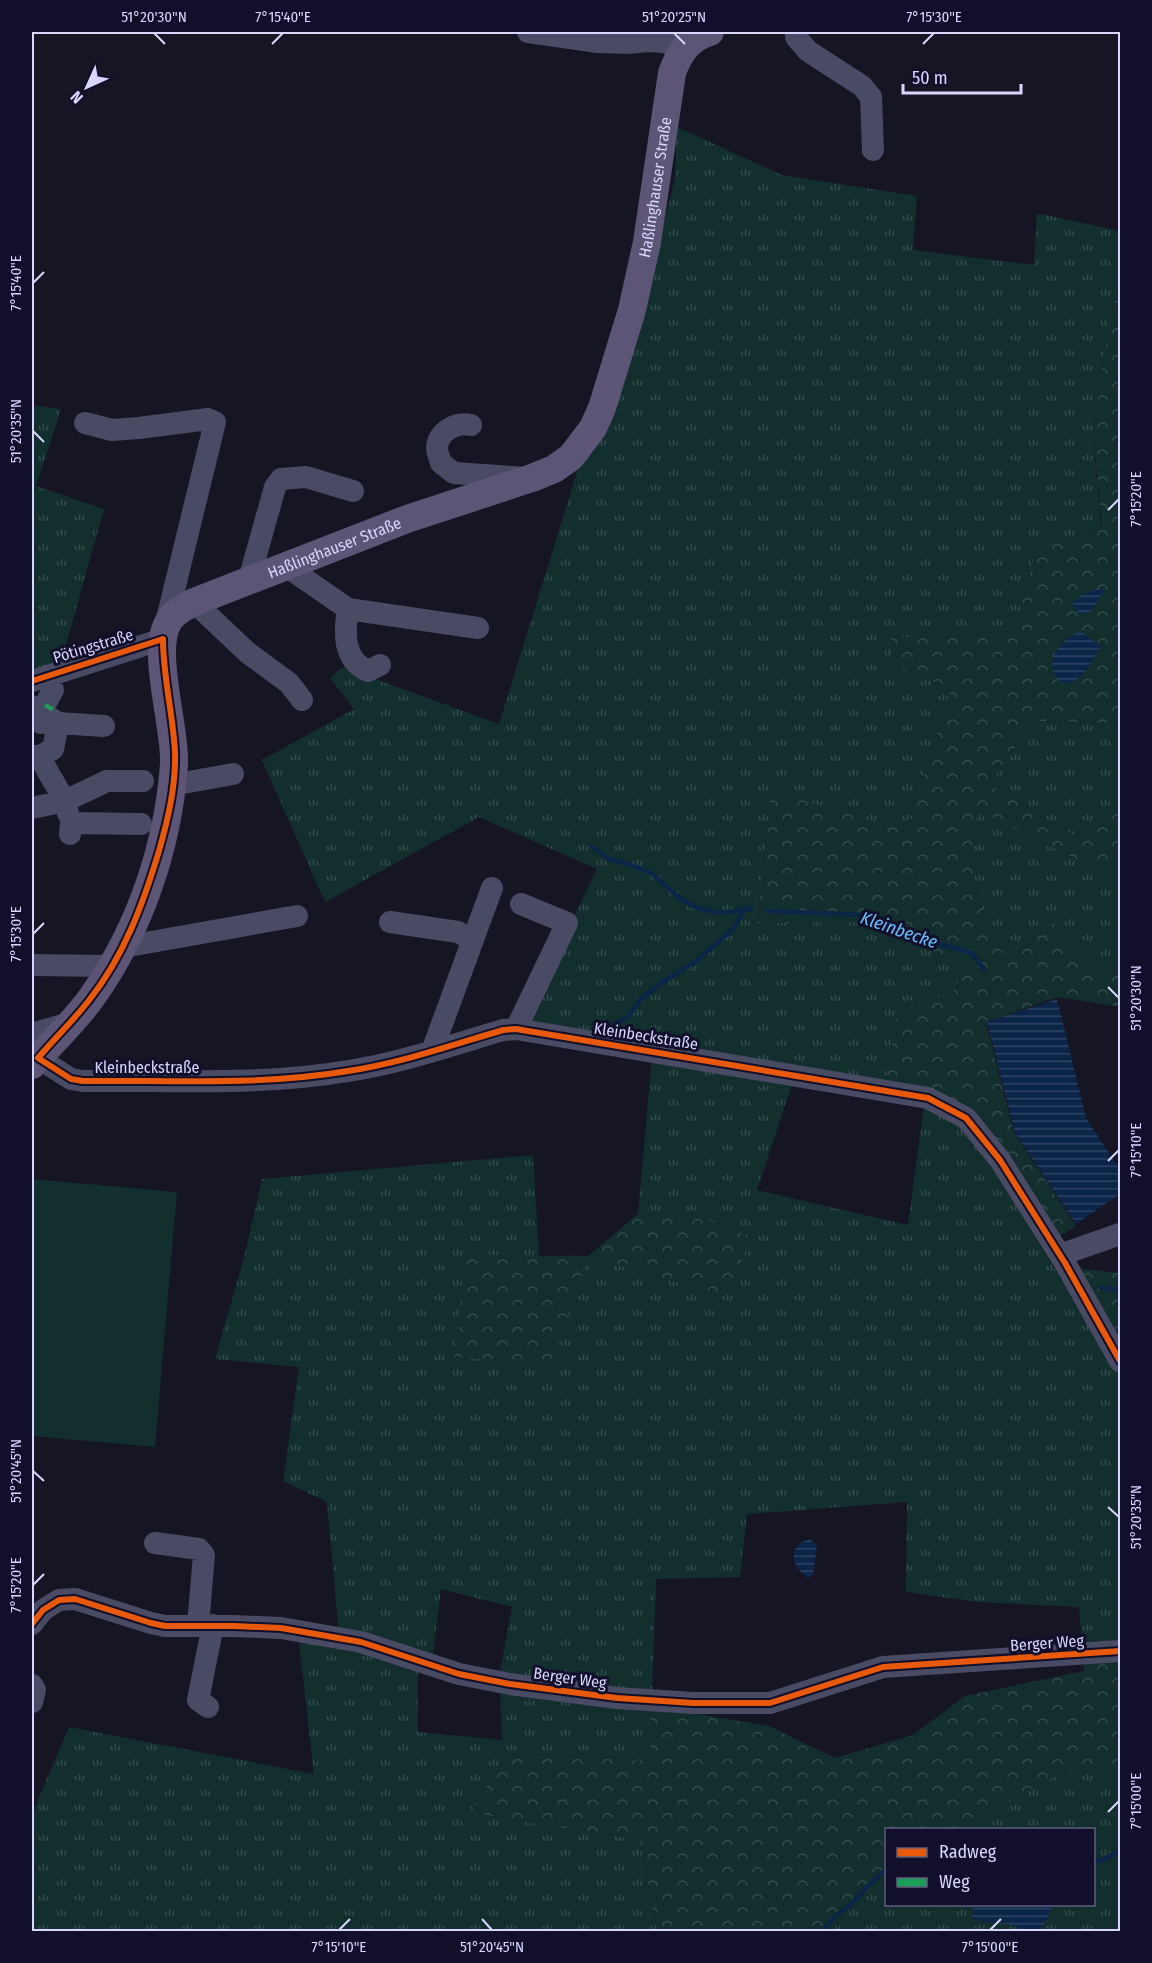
<svg xmlns="http://www.w3.org/2000/svg" width="1152" height="1963" font-family="'Fira Sans Condensed',sans-serif">
<defs>
<pattern id="grass-tufts" width="24" height="20" patternUnits="userSpaceOnUse" patternTransform="scale(1.5)"><rect width="24" height="20" fill="#122f2e"/><path d="M3 7l-1-3M5 7V3M7 7l1-3M15 17l-1-3M17 17v-4M19 17l1-3" fill="none" stroke="#344c4d"/></pattern>
<pattern id="forest-crowns" width="20" height="18" patternUnits="userSpaceOnUse" patternTransform="scale(1.5)"><rect width="20" height="18" fill="#122f2e"/><path d="M2 6a3 3 0 1 1 6 0M12 15a3 3 0 1 1 6 0" fill="none" stroke="#344c4d"/></pattern>
<pattern id="water-rules" width="6" height="5" patternUnits="userSpaceOnUse" patternTransform="scale(1.5)"><rect width="6" height="5" fill="#0b2549"/><path d="M0 2.5h6" fill="none" stroke="#2e4464"/></pattern>
</defs>
<rect width="100%" height="100%" fill="#161523"/>
<!-- grass -->
<path fill="url(#grass-tufts)" d="M677 127 782 175 917 196 913 250 1034 265 1037 213 1120 231V287L1109 320 1093 434 1101 526 1037 551 1014 631 891 638 892 663 951 689 906 832 771 792 757 923 871 922 967 967 952 993 898 1012 885 1083 521 1026 597 869 479 817 325 902 262 760 354 709 330 678 342 667 499 724 581 459 655 257 675 179Z
M32 405 61 409 36 486 104 509 60 666 32 677Z
M1034 721 1118 723 1120 721V809L1083 841 989 784Z
M977 809 1102 872 1120 863V974L1083 964 1051 919 1007 965 981 906 970 858Z
M652 1056 792 1084 757 1190 908 1225 924 1105 964 1122 1120 1374V1646L1083 1653 1079 1607 978 1602 906 1592 907 1502 747 1514 740 1577 656 1579 652 1697 499 1677 512 1607 441 1589 432 1662 339 1634 327 1502 283 1481 299 1367 215 1359 244 1258 262 1179 533 1155 539 1256 454 1357 551 1363 588 1256 726 1296 751 1237 690 1214H638Z
M298 1634 418 1666V1732L502 1740 500 1685 651 1706V1761L506 1753 471 1813 640 1840 657 1931 32 1932V1814L69 1727 314 1774Z
M1120 1762V1931L831 1932 858 1893 886 1875V1904H1094V1830L960 1829 1051 1778Z"/>
<!-- forest -->
<path fill="url(#forest-crowns)" d="M1120 287V721L1118 723 1034 721 989 784 1083 841 1120 809V863L1102 872 977 810 970 858 981 906 1007 965 1051 919 1083 964 1120 974V1007L1058 997 986 1022 1014 1133 1076 1226 1055 1239 968 1115 885 1083 898 1011 952 993 966 967 871 922 757 923 771 791 906 831 951 689 891 663V638L1014 631 1036 551 1102 526 1093 434 1109 320Z
M638 1214H690L752 1237 726 1296 588 1256Z
M466 1255 588 1256 552 1363 454 1357Z
M1075 1268 1120 1273V1343Z
M1120 1656V1762L1051 1778 960 1829 886 1830V1875L858 1893 831 1931H657L640 1840 471 1813 506 1753 651 1761V1706L769 1726 835 1758 913 1735 965 1696 1084 1671 1083 1659Z"/>
<!-- garden -->
<path fill="#122f2e" d="M32 1179 177 1192 155 1447 32 1436Z"/>
<!-- water -->
<path fill="url(#water-rules)" d="M1095 589 1105 590 1090 612 1079 614 1072 604 1081 596Z
M1080 631 1101 646C1092 661 1082 685 1061 683 1041 662 1059 642 1080 631Z
M1057 999 1086 1118 1120 1170V1194L1076 1224 1015 1133 987 1022Z
M810 1539 817 1546 813 1574 809 1578C791 1568 786 1545 810 1539Z
M974 1905V1904L1054 1905 1044 1924 1038 1932C1023 1932 1021 1928 1010 1925 997 1922 985 1924 972 1918Z"/>
<g fill="none" stroke-linecap="round" stroke-linejoin="round">
<!-- stream -->
<path stroke="#0b2549" stroke-width="4.5" d="M592 847 609 859 628 864 651 873 682 900 697 908 719 913 751 909
M767 911 865 915 889 923 895 930 907 935 972 953 984 970
M604 1029 627 1018 641 999 661 983 695 962 733 929 743 911
M1100 1287 1104 1289H1120
M1094 1861H1101L1120 1850
M824 1932C829 1919 841 1913 851 1904 863 1892 872 1880 886 1870"/>
<!-- minor -->
<path stroke="#494a64" stroke-width="22" d="M528 32 598 42 627 43 648 41 665 42 682 50
M796 32V37L808 51 862 86 871 97 873 150
M85 423 112 430 139 428 208 419 215 422 165 627
M471 425C456 422 438 431 437 448 437 452 440 459 441 463L454 473 527 478
M286 566 348 609
M249 580 275 487 281 479 306 477 353 491
M194 602 248 653 289 683 302 700
M380 665 368 671C343 660 344 633 348 609L478 628
M32 681 163 639
M32 706 58 723 104 726
M41 723V712L53 690
M32 756H40L53 749 58 723
M40 756C48 776 63 792 68 813
M172 785 233 774
M32 808 65 801 107 781H143
M70 834 71 823 141 824
M390 922 458 932 472 940
M123 947 297 916
M32 965 111 966
M516 1029 567 923 521 904
M32 1034 69 1023
M432 1051 492 888
M38 1058 71 1079 83 1081C170 1080 261 1086 348 1071 401 1063 452 1045 503 1030L516 1029 928 1098 966 1118 1000 1160 1065 1263 1120 1361
M1060 1255 1120 1234
M155 1543 199 1549 204 1555 198 1625
M32 1624 43 1610 59 1600 75 1599 151 1623 165 1626H234L281 1628 361 1642 459 1674 510 1684 617 1698 693 1703H770L883 1667 1120 1651
M32 1685 35 1690 32 1702
M208 1707 198 1700 213 1625"/>
<!-- major -->
<path stroke="#5d5575" stroke-width="28" id="s1" d="M32 1065C51 1043 75 1021 92 997 140 929 168 847 174 764 176 728 150 649 169 621 174 612 185 607 194 602L407 519 532 478 554 469 571 457 593 428 602 408 632 310 647 242 672 73C679 53 689 38 710 32"/>
<!-- quiet -->
<path stroke="#1a9f57" stroke-width="4.5" stroke-dasharray="9 4.5" stroke-linecap="butt" d="M45 705 54 710"/>
<defs>
<path id="cycleway" d="M32 681 163 639C163 677 173 714 175 752 176 786 168 819 159 851 143 904 124 956 90 999 74 1020 55 1038 38 1058L71 1079 83 1081C170 1080 261 1086 348 1071 401 1063 452 1045 503 1030L516 1029 928 1098 966 1118 1000 1160 1065 1263 1120 1361
M32 1624 43 1610 59 1600 75 1599 151 1623 165 1626H234L281 1628 361 1642 459 1674 510 1684 617 1698 693 1703H770L883 1667 1120 1651"/>
</defs>
<!-- cycleway casing -->
<use href="#cycleway" stroke="#110f29" stroke-width="10"/>
<!-- cycleway -->
<use href="#cycleway" stroke="#e8590c" stroke-width="6"/>
</g>
<!-- ticks -->
<path fill="none" stroke="#d9d7ff" stroke-width="2" d="M154 33 165 44M674 33 685 44M272 44 283 33M923 44 934 33M33 283 44 272M33 431 44 442M1108 510 1119 499M33 934 44 923M1108 987 1119 998M1108 1161 1119 1150M33 1471 44 1481M1108 1507 1119 1517M33 1585 44 1574M1108 1812 1119 1801M482 1919 492 1930M339 1930 350 1919M990 1930 1001 1919"/>
<g text-anchor="middle" dominant-baseline="central" stroke-width="6" stroke-linejoin="round" paint-order="stroke">
<!-- street labels -->
<g font-size="16" fill="#d9d7ff" stroke="#110f29">
<text stroke="none"><textPath href="#s1" startOffset="1208">Haßlinghauser Straße</textPath></text>
<text stroke="none"><textPath href="#s1" startOffset="668">Haßlinghauser Straße</textPath></text>
<text transform="translate(93 646) rotate(-17)">Pötingstraße</text>
<text transform="translate(646 1036) rotate(9)">Kleinbeckstraße</text>
<text x="147" y="1067">Kleinbeckstraße</text>
<text transform="translate(1047 1643) rotate(-4)">Berger Weg</text>
<text transform="translate(570 1678) rotate(8)">Berger Weg</text>
</g>
<!-- water labels -->
<g font-size="18" font-style="italic" fill="#65c2ff" stroke="#110f29">
<text transform="translate(899 930) rotate(19)">Kleinbecke</text>
</g>
</g>
<!-- border -->
<rect width="1152" height="1963" fill="none" stroke="#110f29" stroke-width="66"/>
<!-- legend -->
<rect x="885" y="1828" width="210" height="78" fill="#110f29" stroke="#615f7f" stroke-width="1.5"/>
<rect x="897" y="1848" width="30" height="9" fill="#e8590c" stroke="#615f7f" stroke-width="1.5"/>
<text x="939" y="1858" font-size="18" fill="#d9d7ff">Radweg</text>
<rect x="897" y="1878" width="30" height="9" fill="#1a9f57" stroke="#615f7f" stroke-width="1.5"/>
<text x="939" y="1888" font-size="18" fill="#d9d7ff">Weg</text>
<!-- north arrow -->
<g transform="translate(87 87) rotate(225)" stroke="#110f29" stroke-width="4.5" paint-order="stroke">
<path d="M0-4.5L10 22L0 15L-10 22Z" fill="#d9d7ff"/>
<text y="-9" font-size="16" font-weight="bold" text-anchor="middle" fill="#d9d7ff">N</text>
</g>
<!-- scale -->
<path d="M903 84v9h118v-9" fill="none" stroke="#d9d7ff" stroke-width="3"/>
<text x="912" y="84" font-size="18" fill="#d9d7ff" stroke="#110f29" stroke-width="4.5" paint-order="stroke">50 m</text>
<rect x="33" y="33" width="1086" height="1897" fill="none" stroke="#d9d7ff" stroke-width="2"/>
<g font-size="15" text-anchor="middle" fill="#d9d7ff">
<text x="154" y="22">51°20'30"N</text>
<text x="283" y="22">7°15'40"E</text>
<text x="674" y="22">51°20'25"N</text>
<text x="934" y="22">7°15'30"E</text>
<text transform="translate(16 283) rotate(-90)" y="5">7°15'40"E</text>
<text transform="translate(16 431) rotate(-90)" y="5">51°20'35"N</text>
<text transform="translate(1136 499) rotate(-90)" y="5">7°15'20"E</text>
<text transform="translate(16 934) rotate(-90)" y="5">7°15'30"E</text>
<text transform="translate(1136 998) rotate(-90)" y="5">51°20'30"N</text>
<text transform="translate(1136 1150) rotate(-90)" y="5">7°15'10"E</text>
<text transform="translate(16 1471) rotate(-90)" y="5">51°20'45"N</text>
<text transform="translate(1136 1517) rotate(-90)" y="5">51°20'35"N</text>
<text transform="translate(16 1585) rotate(-90)" y="5">7°15'20"E</text>
<text transform="translate(1136 1801) rotate(-90)" y="5">7°15'00"E</text>
<text x="339" y="1952">7°15'10"E</text>
<text x="492" y="1952">51°20'45"N</text>
<text x="990" y="1952">7°15'00"E</text>
</g>
</svg>
